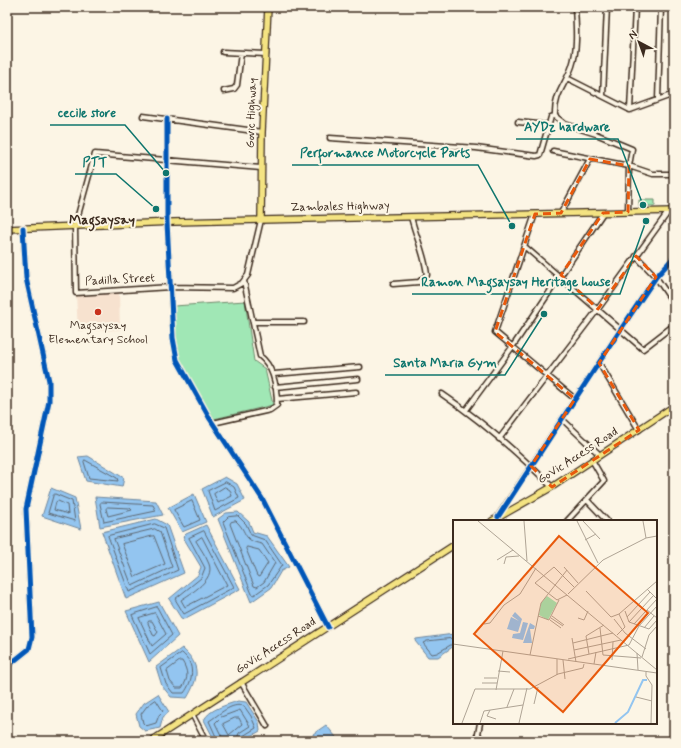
<svg xmlns="http://www.w3.org/2000/svg" width="681" height="748" font-family="Mynerve,sans-serif">
<rect width="100%" height="100%" fill="#fcf5e5"/>
<filter id="ink" filterUnits="userSpaceOnUse"><feTurbulence type="fractalNoise" baseFrequency=".025" numOctaves="2"/><feDisplacementMap in="SourceGraphic" scale="8" xChannelSelector="R" yChannelSelector="G"/><feConvolveMatrix kernelMatrix="1 2 1 2 8 2 1 2 1" color-interpolation-filters="sRGB"/></filter>
<g filter="url(#ink)">
<!-- built -->
<path fill="#f7e2cf" d="M119 292 120 330 78 331 76 294Z"/>
<!-- green -->
<path fill="#a0e7b5" stroke="#6e886a" d="M639 200H655V206H639Z
M245 301 254 361 265 369 273 405 214 419 177 357 174 306Z"/>
<!-- water -->
<path fill="#93c5f0" stroke="#70879c" d="M88 456 124 478 122 487 86 481 78 457Z
M225 477 237 484 245 500 213 517 202 489Z
M51 488 75 498 81 529 42 516Z
M194 494 206 522 182 532 168 508Z
M95 497 156 501 163 515 100 527Z
M238 512 249 522 253 532 267 536 289 567 281 571 271 588 251 602 218 519 226 513Z
M156 519 167 525 184 573 126 599 102 532Z
M206 525 240 589 184 619 181 618 169 599 198 575 201 567 183 537 186 534Z
M159 602 178 636 149 662 126 611Z
M454 634V646L438 657H428L415 641 416 639Z
M182 648C201 665 199 678 187 698L171 697 162 686 156 667Z
M158 694 169 712 163 717 160 728 145 731 139 726 136 714 144 703Z
M238 701 246 702 259 722 260 731 243 741H215L204 720C209 709 227 705 238 701Z
M326 725 336 737 330 741H315L313 734Z"/>
<g fill="none" stroke-linecap="round" stroke-linejoin="round">
<!-- shore -->
<path stroke="#5e6872" stroke-width="1" d="M85 460 117 478 118 481 89 478 84 462Z
M226 482 234 487 239 498 215 511 208 491Z
M225 487 230 490 232 496 218 503 214 494Z
M55 494 72 501 75 521 48 513 53 496Z
M58 501 67 505 68 514 54 510 56 502Z
M192 501 200 520 184 527 174 510Z
M102 502 153 505 156 511 104 522 100 504Z
M108 507 130 508 132 510 108 516 106 509Z
M238 516 246 524 251 535 265 540 282 565 268 585 254 595 252 594 223 522 228 517Z
M236 521C249 533 241 540 262 544L275 563 264 582 257 587 254 586 230 524 231 522Z
M155 524 164 528 178 570 129 592 108 536Z
M155 529 160 532 172 567 132 586 114 539Z
M204 531 234 587 184 614 175 599 201 578 205 568 189 538Z
M154 536 165 564 135 577 122 544Z
M202 537 227 585 185 607 181 600C191 593 215 580 209 564 206 556 200 548 196 541Z
M247 547 259 550 268 563 259 577 257 576 246 549Z
M157 607 172 635 150 654 132 615Z
M155 613 166 634 152 646 139 618Z
M149 621H152L158 632 155 636 153 635 148 623Z
M454 638 427 641 423 643 432 654 437 653 454 643
M182 653C196 664 193 681 184 693H173L166 684 161 668Z
M180 661H182C188 671 189 678 182 688H176L170 681 167 671Z
M156 700 163 711 159 715 156 723 146 726 143 723 141 714 147 706Z
M235 718H239L242 724 229 735 223 724Z
M218 741 209 721C219 715 231 702 244 706L251 716 256 728 243 736 242 741
M224 741 215 723 221 717 240 710 250 726 239 733 236 741"/>
<defs>
<path id="minor" d="M575 7C576 26 578 48 572 66 565 86 554 94 555 116L565 124 596 134 632 149 629 166 628 212
M223 52 266 54
M567 78 630 110 674 94
M224 91 234 89 237 85 241 53
M603 96 607 7
M658 99 661 7
M630 110 635 7
M143 116 262 132
M167 119V222L173 338 177 360 210 419 263 500 328 627
M518 122 547 125
M330 138 476 148 536 156 540 155 551 117 555 116
M553 151 629 166 653 174H674
M261 168 95 154 75 226 76 293 170 287 233 288 242 283 248 275 261 220
M561 213 590 159
M535 214 495 332 575 399
M524 246 643 349 674 325
M636 256 656 277 674 304
M393 284 419 282 427 275C425 255 416 237 411 217
M253 322H304
M599 363 639 430
M274 374 360 367
M275 387 358 379
M442 394C482 421 518 453 552 487
M277 399 356 392
M466 410 513 346 603 213
M562 419 600 455
M213 423 270 410 277 405C277 387 274 367 260 356L244 281
M499 439 598 309 669 211
M587 500 607 521
M498 516 621 329 656 277 674 257
M567 521 604 481 592 460
M9 665 29 649 32 637 26 509 49 401V381L26 278 23 228
M241 682 267 726
M192 714 206 741
M478 734 483 741
M474 741 478 734 480 723"/>
<path id="major" d="M261 220 262 132 268 7
M7 229 174 222 674 211
M492 521 552 487 674 406
M151 741 454 545"/>
</defs>
<!-- minor casing -->
<use href="#minor" stroke="#3b2a1e" stroke-width="7"/>
<!-- major casing -->
<use href="#major" stroke="#3b2a1e" stroke-width="8"/>
<!-- minor -->
<use href="#minor" stroke="#fcf5e5" stroke-width="4"/>
<!-- major -->
<use href="#major" stroke="#f4e382" stroke-width="5.5"/>
<defs>
<path id="cycleway" d="M167 119V222L173 338 177 360 210 419 263 500 328 627
M498 517 621 329 656 277 674 257
M9 665 29 649 32 637 26 509 49 401V381L26 278 23 228"/>
</defs>
<!-- cycleway casing -->
<use href="#cycleway" stroke="#fcf5e5" stroke-width="8"/>
<!-- cycleway -->
<use href="#cycleway" stroke="#0057b8" stroke-width="5"/>
</g>
</g>
<!-- marked area -->
<path fill="none" stroke="#e8590c" stroke-width="3" stroke-dasharray="8 5" stroke-linejoin="round" d="M590 159 629 166 628 212 603 213 561 275 598 309 636 256 656 277 599 363 639 430 552 487 531 466 575 399 495 332 535 214 561 213Z"/>
<!-- markers -->
<circle fill="#c8321e" stroke="#fcf5e5" stroke-width="1.5" cx="98" cy="312" r="4"/>
<g text-anchor="middle" dominant-baseline="central" stroke-width="4" stroke-linejoin="round" paint-order="stroke">
<!-- street labels -->
<g font-size="12" fill="#3b2a1e" stroke="#fcf5e5">
<text transform="translate(252 113) rotate(-88)">Govic Highway</text>
<text transform="translate(340 207) rotate(-1)">Zambales Highway</text>
<text transform="translate(120 280) rotate(-3)">Padilla Street</text>
<text transform="translate(578 456) rotate(-33)">GoVic Access Road</text>
<text transform="translate(276 646) rotate(-33)">GoVic Access Road</text>
</g>
<!-- poi labels -->
<g font-size="12" fill="#3b2a1e" stroke="#fcf5e5">
<text x="98" y="326">Magsaysay<tspan x="98" dy="14">Elementary School</tspan></text>
</g>
<!-- quarter labels -->
<g font-size="14" font-weight="bold" fill="#3b2a1e" stroke="#fcf5e5">
<text x="102" y="220">Magsaysay</text>
</g>
</g>
<!-- overview -->
<g transform="translate(453 520)">
<rect width="204" height="204" fill="#fcf5e5"/>
<path d="M94 76 104 83 95 100 86 95 88 83Z" fill="#a0e7b5"/>
<path d="M62 92 69 99 65 112 54 109 58 97 66 101 59 96ZM70 102 75 103 70 120 59 118 60 114 67 113ZM77 103 82 106 81 109H77L79 123H70Z" fill="#93c5f0"/>
<path fill="none" stroke="#93c5f0" stroke-width="2" d="M162 203 175 192 190 160H194"/>
<path fill="none" stroke="#afa495" stroke-width="1" d="M25 1 204 150M71 1 74 41M124 1 145 43M130 1 147 19M190 1 193 18M132 20 143 14M44 40 60 30M51 44 53 37 66 36M111 47 125 63M194 69 204 79M133 71 158 97 166 94M115 74 150 40 193 18 204 16M114 75 104 80 82 63 101 47 121 67M194 90 204 98M172 91 176 102 196 109 204 100M85 96 96 100 106 80M99 96 111 105M174 97 197 72M98 98 110 106M125 98 131 100 135 91M161 99 172 113 193 129M97 100 108 108M176 102 201 75M31 104 37 103 51 85 67 74 83 48M181 104 204 79M147 108 150 135 188 138M191 108 201 96M164 115 172 107 166 94 204 61M119 118 123 142M120 123 160 113M0 124 204 153M121 130 168 120M184 133 185 150M136 134 133 116 151 105M77 135 88 83 114 50M189 137 196 115 204 106M104 139V155M115 139 176 125 186 106 204 86M110 140 112 159M159 140 160 122M141 144 143 132M45 151 57 152M193 152V156L199 165 198 203M31 158H44M29 163H44M43 170 50 131M183 177 199 181M81 184 85 167M54 187 61 169M37 190 34 196 43 199M9 203 22 169H77L105 154 130 148 131 144M27 203 31 191 70 185M66 203 74 168"/>
<path fill="#e8590c" fill-opacity="0.15" stroke="#e8590c" stroke-width="2" d="M106 16 195 93 110 192 21 114Z"/>
<rect width="204" height="204" fill="none" stroke="#3b2a1e" stroke-width="2"/>
</g>
<!-- callouts -->
<path fill="none" stroke="#0f766e" stroke-width="1.5" d="M166 173L125 125H50M643 205L618 139H516M512 226L478 165H292M156 209L116 174H75M646 221L620 294H412M544 314L505 375H385"/>
<g fill="#0f766e" stroke="#fcf5e5" stroke-width="1.5">
<circle cx="166" cy="173" r="4"/>
<circle cx="643" cy="205" r="4"/>
<circle cx="512" cy="226" r="4"/>
<circle cx="156" cy="209" r="4"/>
<circle cx="646" cy="221" r="4"/>
<circle cx="544" cy="314" r="4"/>
</g>
<g font-size="13" text-anchor="middle" font-weight="bold" fill="#0f766e" stroke="#fcf5e5" stroke-width="4" stroke-linejoin="round" paint-order="stroke">
<text x="87" y="117">cecile store</text>
<text x="567" y="131">AYDz hardware</text>
<text x="385" y="157">Performance Motorcycle Parts</text>
<text x="95" y="166">PTT</text>
<text x="516" y="286">Ramon Magsaysay Heritage house</text>
<text x="445" y="367">Santa Maria Gym</text>
</g>
<!-- margin -->
<rect width="681" height="748" fill="none" stroke="#fcf5e5" stroke-width="24"/>
<rect x="12" y="12" width="657" height="724" fill="none" stroke="#3b2a1e" stroke-width="1.5" filter="url(#ink)"/>
<!-- north arrow -->
<g transform="translate(639 42) rotate(319)" stroke="#fcf5e5" stroke-width="3" paint-order="stroke">
<path d="M0-3L7 15L0 10L-7 15Z" fill="#3b2a1e"/>
<text y="-6" font-size="11" font-weight="bold" text-anchor="middle" fill="#3b2a1e">N</text>
</g>
</svg>
